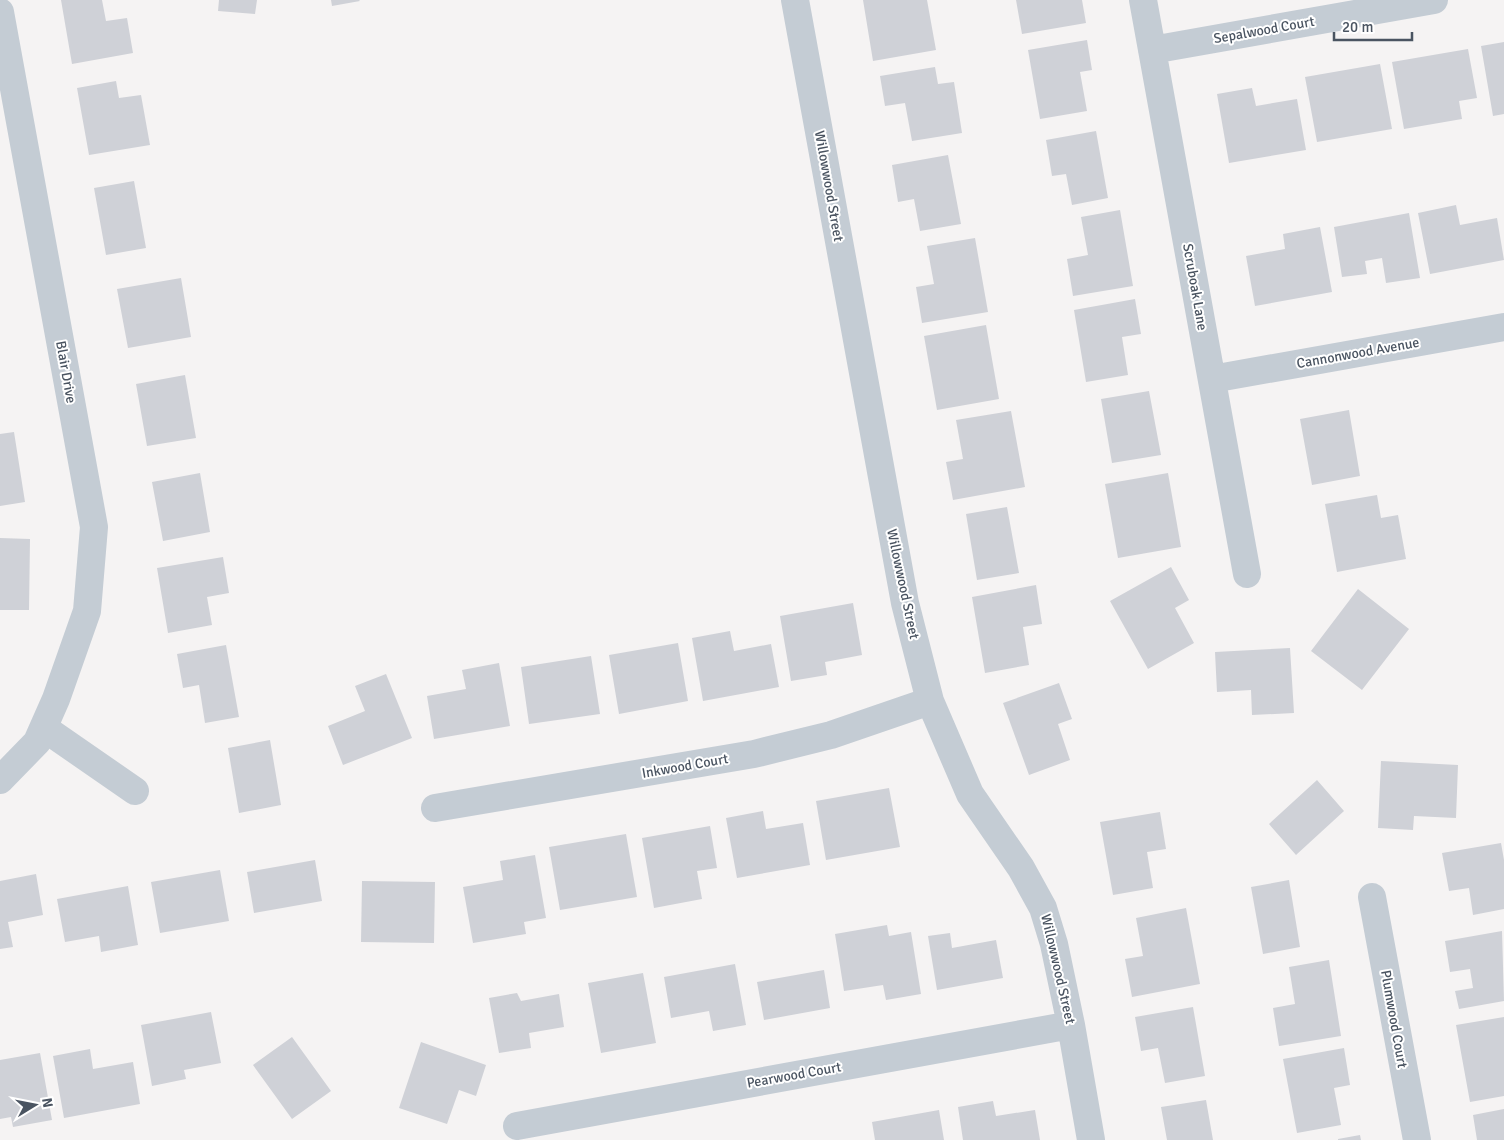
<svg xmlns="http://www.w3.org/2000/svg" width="1504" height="1140" font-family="Signika,sans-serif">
<rect width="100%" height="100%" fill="#f5f3f3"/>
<!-- building -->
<path fill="#cfd1d7" d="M61 0H102L106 21 127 18 133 53 72 64Z
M219 0H257L255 14 218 11Z
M331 0H359L360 1 332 6Z
M863 0H927L936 50 873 61Z
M1016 0H1082L1086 23 1022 34Z
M1087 40 1092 70 1080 72 1087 111 1040 119 1028 50Z
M1504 42V114L1493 116 1481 46Z
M1468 49 1477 98 1459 101 1462 119 1404 129 1392 62Z
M1380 64 1392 129 1317 142 1305 77Z
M935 67 938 84 954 82 962 133 912 141 905 103 885 106 880 76Z
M116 81 119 98 141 95 150 145 89 155 77 88Z
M1252 88 1256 106 1297 99 1306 150 1229 163 1217 94Z
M1096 131 1108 198 1072 205 1066 174 1052 176 1046 140Z
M948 155 961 224 920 231 914 199 898 202 892 165Z
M134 181 146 248 106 255 94 188Z
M1456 205 1460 225 1497 218 1504 260 1430 274 1418 213Z
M1120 210 1133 286 1073 296 1067 259 1088 255 1081 217Z
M1409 213 1420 278 1386 283 1382 258 1365 261 1367 274 1342 277 1334 227Z
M1320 227 1332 292 1255 306 1246 256 1285 249 1283 234Z
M975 238 988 312 922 323 916 287 934 284 927 246Z
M181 278 191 337 128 348 117 289Z
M1135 299 1141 334 1122 337 1128 375 1086 382 1074 310Z
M986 325 999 399 937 410 924 336Z
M185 375 196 438 147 446 136 384Z
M1149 391 1161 455 1112 463 1101 399Z
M1349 410 1360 476 1312 485 1300 419Z
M1011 411 1025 487 953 500 946 462 963 459 956 420Z
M14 432 25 502 0 506V434Z
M200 473 210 532 163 541 152 482Z
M1168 473 1181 547 1118 558 1105 484Z
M1377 495 1381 518 1398 515 1406 559 1337 572 1325 504Z
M1007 507 1019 573 977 580 966 514Z
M0 538 30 539 29 610H0Z
M223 557 229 593 207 597 212 625 168 633 157 568Z
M1171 567 1189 600 1175 608 1194 643 1148 669 1110 601Z
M1036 585 1042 624 1023 627 1029 665 985 673 972 597Z
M1358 589 1409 629 1362 690 1311 651Z
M853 603 862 655 825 662 827 675 791 681 780 616Z
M730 631 734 651 771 644 779 687 703 701 692 638Z
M678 643 688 701 619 714 609 655Z
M226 645 239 717 205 723 199 685 183 688 177 654Z
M1290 648 1294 713 1252 715 1251 690 1217 692 1215 652Z
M591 656 600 714 529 724 521 667Z
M499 663 510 726 434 739 427 696 466 689 462 670Z
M386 674 412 738 343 765 328 726 365 711 355 686Z
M1059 683 1072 719 1058 724 1070 760 1029 775 1003 703Z
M270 740 281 805 239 813 228 748Z
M1381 761 1458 765 1456 818 1414 816 1413 830 1378 828Z
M1317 780 1344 811 1296 855 1269 824Z
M889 788 900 847 826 860 816 801Z
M763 811 766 829 803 823 810 865 737 878 726 818Z
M1160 812 1166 849 1147 852 1153 888 1113 895 1100 822Z
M710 826 717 868 697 871 702 899 654 908 642 838Z
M626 834 637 897 560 910 549 847Z
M1501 843 1504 860V909L1473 915 1469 888 1449 891 1442 853Z
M535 855 546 918 524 922 526 934 473 943 463 887 503 880 500 861Z
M315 860 322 901 254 913 247 872Z
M220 870 229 921 160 933 151 882Z
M36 874 43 915 8 922 13 947 0 949V881Z
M1289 880 1300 947 1263 954 1251 887Z
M362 881 435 882 434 943 361 942Z
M128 886 138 945 101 952 99 936 65 942 57 899Z
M1186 908 1200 984 1132 997 1125 959 1143 956 1136 918Z
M887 925 889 936 911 932 921 994 886 1000 883 985 844 991 835 934Z
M1502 931 1504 1001 1459 1009 1455 991 1473 988 1470 969 1450 972 1445 941Z
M950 933 952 948 996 940 1003 978 937 990 928 936Z
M1329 960 1341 1036 1279 1046 1273 1008 1295 1004 1289 967Z
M735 964 746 1025 713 1031 709 1011 671 1018 664 977Z
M824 970 830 1008 764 1020 757 982Z
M643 973 656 1043 601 1053 588 983Z
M517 993 521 1001 559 994 564 1027 529 1033 531 1048 499 1053 489 998Z
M1193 1007 1205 1076 1165 1083 1158 1048 1141 1051 1135 1017Z
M211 1012 221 1063 184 1070 186 1079 152 1086 141 1025Z
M1504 1017V1096L1470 1102 1456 1025Z
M292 1037 331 1091 292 1119 253 1065Z
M421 1042 486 1065 476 1096 459 1090 447 1124 399 1108Z
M1344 1048 1350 1085 1334 1088 1341 1125 1297 1133 1283 1059Z
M90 1049 93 1069 133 1062 140 1104 64 1118 53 1056Z
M40 1053 52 1120 13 1127 11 1117 0 1119V1060Z
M1206 1100 1213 1140H1167L1161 1107Z
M993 1101 996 1116 1035 1110 1040 1140H963L958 1107Z
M1504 1109V1140H1477L1473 1115Z
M939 1110 944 1140H875L872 1122Z
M1360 1135 1361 1140H1338V1139Z"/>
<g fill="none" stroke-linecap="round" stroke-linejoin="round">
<!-- minor -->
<path stroke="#c4ccd4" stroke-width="28" d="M795 0 905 603 930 701 970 794 1021 868 1043 908 1054 944 1071 1025 1091 1140
M1143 0 1247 574
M0 12 94 527 87 611 56 699 37 742 0 780
M1152 50 1434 0
M1212 379 1504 327
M44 728 135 791
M435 808 754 754 831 735 930 701
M1372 897 1417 1140
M517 1126 1071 1025"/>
</g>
<g text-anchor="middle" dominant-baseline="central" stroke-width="4" stroke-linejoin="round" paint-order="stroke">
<!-- street labels -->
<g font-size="14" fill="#4a5461" stroke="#fff">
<text transform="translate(1264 30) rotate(-10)">Sepalwood Court</text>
<text transform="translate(829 186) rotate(80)">Willowwood Street</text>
<text transform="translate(1195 287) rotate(80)">Scruboak Lane</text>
<text transform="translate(1358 353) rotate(-10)">Cannonwood Avenue</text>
<text transform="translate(66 372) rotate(80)">Blair Drive</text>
<text transform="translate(903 584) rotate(78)">Willowwood Street</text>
<text transform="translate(685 766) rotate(-10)">Inkwood Court</text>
<text transform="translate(1058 969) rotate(77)">Willowwood Street</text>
<text transform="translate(1394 1019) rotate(80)">Plumwood Court</text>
<text transform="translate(794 1075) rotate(-10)">Pearwood Court</text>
</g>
</g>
<!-- north arrow -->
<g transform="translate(35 1105) rotate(80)" stroke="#ffffff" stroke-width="4" paint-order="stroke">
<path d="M0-4L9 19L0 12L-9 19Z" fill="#4a5461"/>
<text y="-8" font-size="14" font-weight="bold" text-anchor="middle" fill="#4a5461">N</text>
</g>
<!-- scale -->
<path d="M1334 32v8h78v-8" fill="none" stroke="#4a5461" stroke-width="2.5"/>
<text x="1342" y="32" font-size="15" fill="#4a5461" stroke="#ffffff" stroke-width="4" paint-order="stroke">20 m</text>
</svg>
